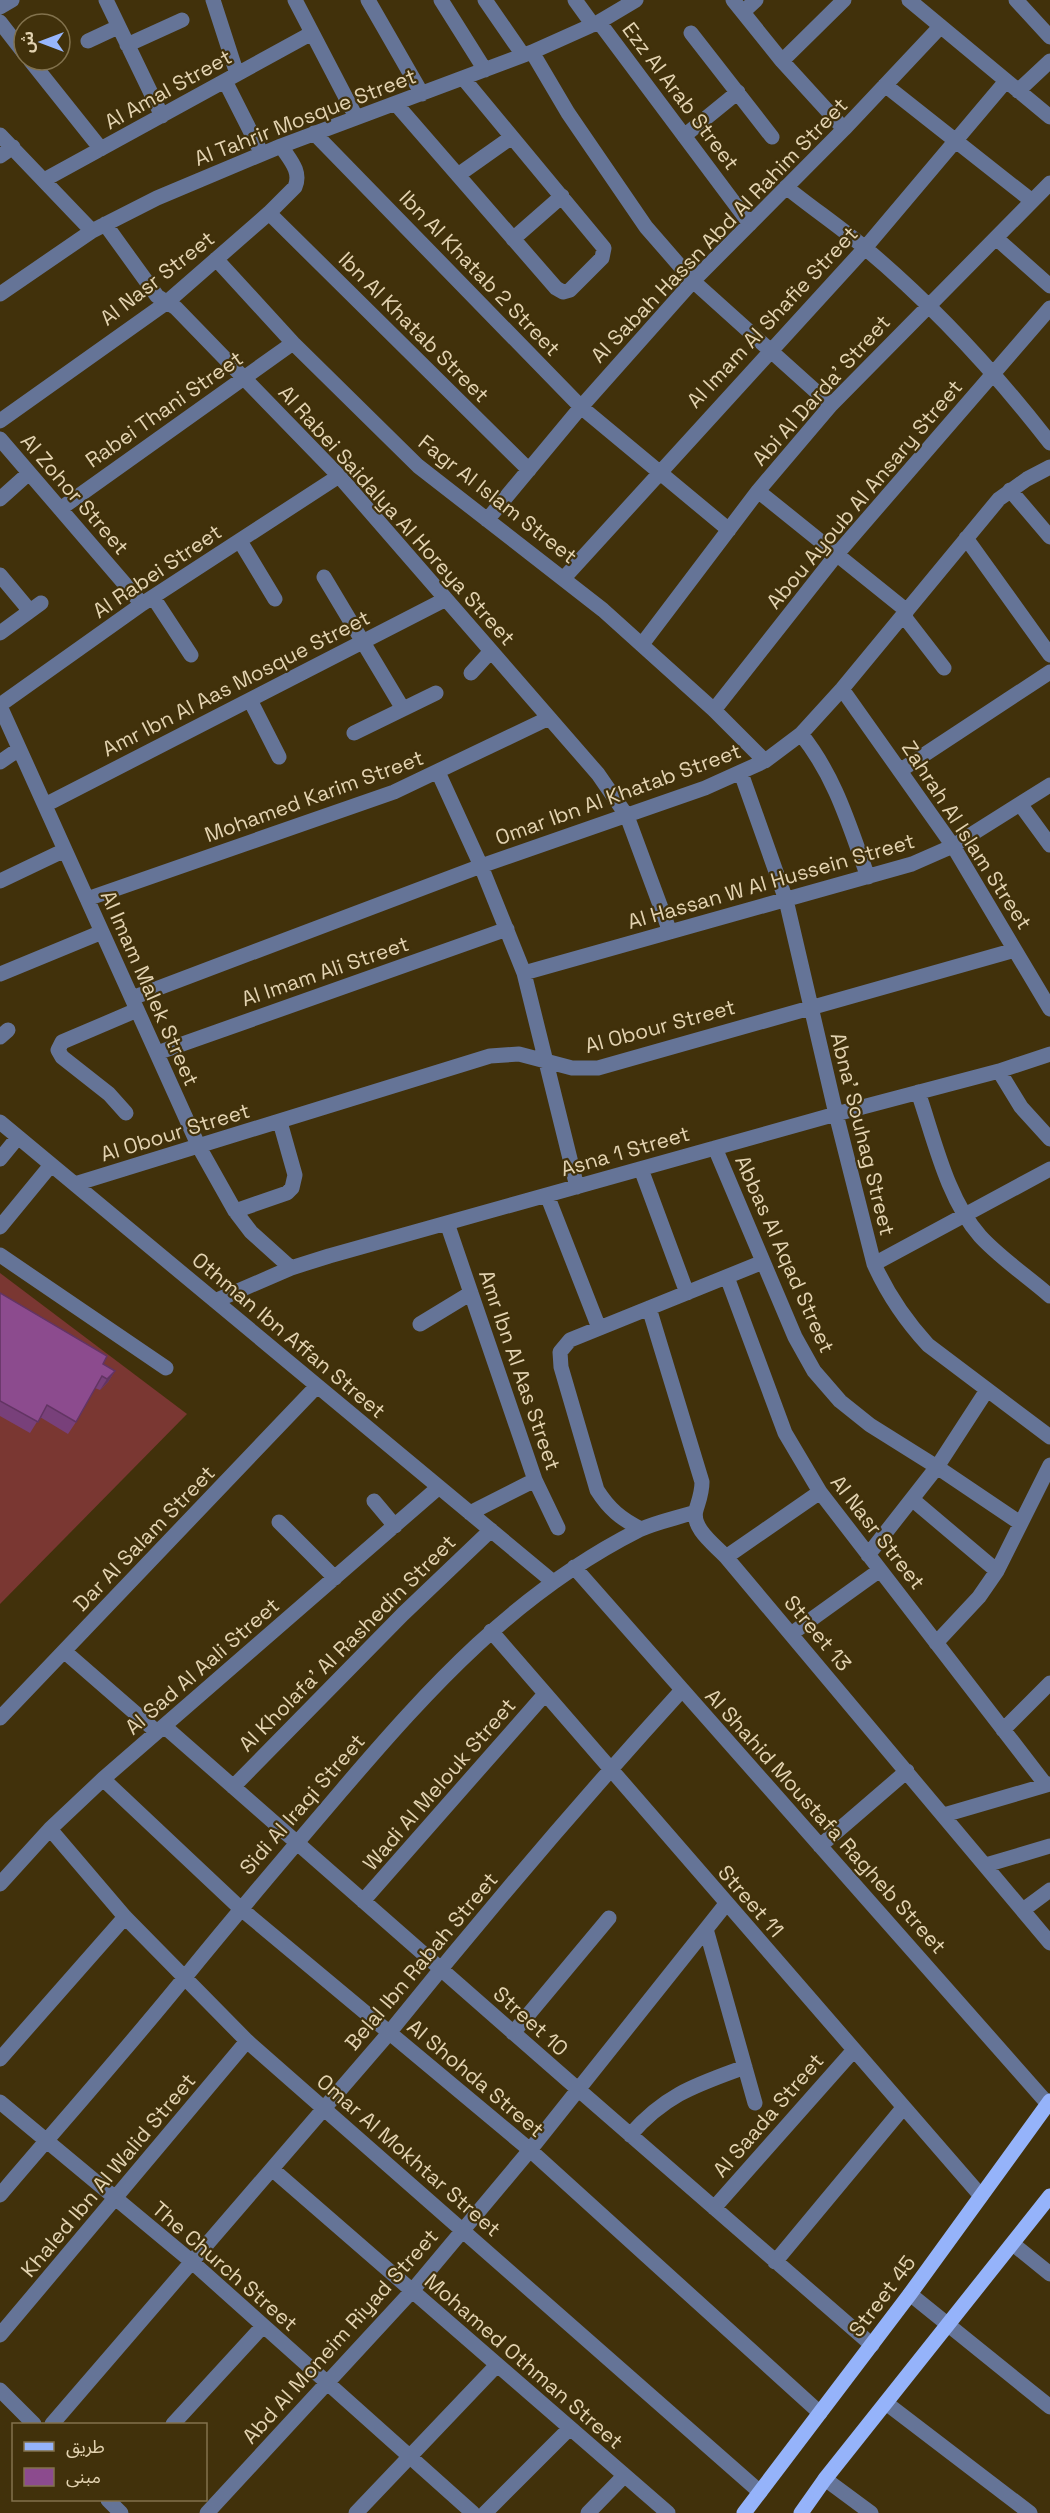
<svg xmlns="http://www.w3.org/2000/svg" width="1050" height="2513" font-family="'Space Grotesk','Noto Sans Arabic',sans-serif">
<rect width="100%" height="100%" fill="#41310b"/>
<!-- grass -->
<path fill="#7a3732" d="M0 1273 187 1414 0 1604Z"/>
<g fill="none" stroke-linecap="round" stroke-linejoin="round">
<!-- minor -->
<path stroke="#657497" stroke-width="15" d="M106 0 162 116
M213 0 237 74
M295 0 356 117
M368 0 422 94
M441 0 485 70
M485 0 523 55
M575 0 593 25
M733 0 782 61 844 129
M909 0 1050 117
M1016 0 1050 37
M0 7 12 0
M743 12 756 0
M0 22 24 53
M599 22 750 224
M691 33 772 137
M88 41 118 27
M127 45 182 20
M532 52 568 113 646 227 693 281 831 405
M30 60 101 149
M782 61 844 0
M225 81 262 154
M885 85 1032 201
M1018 91 1050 61
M396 104 556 288 563 292 570 290 602 258 604 248 463 78
M314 133 581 407 729 530
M0 135 92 231
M684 136 738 92
M0 156 13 147
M458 175 512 137
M44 180 312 33
M786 187C812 208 840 227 865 248 934 306 995 372 1050 443
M269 213 529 470
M105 224 157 296 176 308 339 476 598 774 627 816 670 932
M996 238 1050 286
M513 239 562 196
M216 259 293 343 418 466 603 610 714 710 765 761
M0 294 92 231 157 198 281 146 532 52 599 22 636 0
M0 421 166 303 269 213 295 187C302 171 289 159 281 146
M0 439 142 604
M1010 490 1050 537
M758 491 907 611
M0 499 29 473
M60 509 293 343
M487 520 581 407 693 281 844 129 940 27
M966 538 1050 655
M240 541 275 599
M0 575 30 611
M324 577 403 709
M564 578 865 248 1006 81
M153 597 191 655
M903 615 944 668
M0 633 41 603
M643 643 758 491 831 405 1050 183
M471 673 491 651
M842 689 953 846 1050 1009
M250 700 279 757
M0 705 142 604 339 476
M0 706 199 1147 235 1211 251 1232 291 1268
M714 710 837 554 1050 308
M354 733 436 693
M801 734C836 778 849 825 868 877
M0 762 19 749
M901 770 1050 672
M438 772 481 866 524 973 577 1187
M741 773 786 900 836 1114 874 1264C888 1295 905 1320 928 1345L1050 1437
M1020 804 1050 845
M45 805 446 599
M0 881 65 850
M87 899 394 792 549 718
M524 973 912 864 953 846 1050 785
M0 974 102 932
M132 998 481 866 705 788 765 761 801 734 842 689 999 499 1027 479 1050 467
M0 1037 8 1030
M157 1053 507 929
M999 1071 1021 1107 1050 1139
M918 1092C934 1138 947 1199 980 1236 1000 1258 1027 1276 1050 1296
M126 1113 109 1094 62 1057 58 1050 62 1042 137 1010
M0 1122 552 1581
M715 1148 795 1337 814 1371 840 1401 870 1425 937 1467 1020 1523
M0 1159 18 1137
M641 1169 687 1293
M75 1184 490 1056 519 1054 572 1068H598L1015 950
M547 1195 599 1328
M235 1211 287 1193 292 1188 295 1175 280 1122
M447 1223 535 1480 558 1528
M0 1227 51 1165
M0 1255 166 1368
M874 1264 1050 1169
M727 1277 785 1433 820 1492 1046 1785
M215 1301 291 1268 329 1256 836 1114 999 1071 1050 1054
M649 1308 702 1482C702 1493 699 1500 696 1510 691 1528 715 1545 726 1557L1050 1943
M420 1324 471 1293
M913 1500 997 1571
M374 1501 395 1526
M470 1513 535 1480
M279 1522 335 1578
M641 1529C621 1519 609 1509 597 1490L561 1367 560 1352 570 1340 763 1262
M868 1555 937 1467 987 1390
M726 1557 820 1492
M574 1567 1048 2104
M491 1631 981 2196
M791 1634 880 1570
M936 1643 979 1597 997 1571 1050 1465
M64 1651 157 1732
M0 1718 317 1386
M164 1726C399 1933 635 2140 872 2345
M1003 1730 1050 1683
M103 1779 240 1908 530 2150 820 2413
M233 1787 403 1614 491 1530
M944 1815 1050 1784
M50 1829 125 1917 247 2041 760 2492
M820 1846 907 1771
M986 1865 1050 1846
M0 1884 50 1829 103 1779 439 1487
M363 1901 545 1694
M1023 1910 1050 1890
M706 1929 755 2103
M513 2033 609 1918
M0 2059 125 1917
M0 2102 191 2261 473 2513
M630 2135C666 2094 696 2085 745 2067
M272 2169 668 2513
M0 2195C62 2122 126 2050 186 1976 237 1913 290 1851 342 1790 430 1687 516 1592 639 1530 656 1522 677 1518 695 1512
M714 2208 853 2051
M1013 2244 1050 2274
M775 2262 903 2108
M910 2294 1050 2407
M0 2335 247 2041
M0 2390 34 2424
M886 2403 1030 2513
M52 2424 389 2033C483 1916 581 1801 682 1690
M173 2424 263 2326
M825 2479 871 2513
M108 2500 121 2513
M207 2513 412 2291 530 2150 726 1904
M356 2513 497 2365
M485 2513 570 2428
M588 2513 624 2476"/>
<!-- major -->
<path stroke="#95b3fa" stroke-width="15" d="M744 2513 910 2294 1050 2101
M801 2513 825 2479 1050 2196"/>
</g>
<!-- wall -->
<path fill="#78407a" d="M0 1293 103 1364 115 1371 108 1382 100 1390 95 1388 76 1422 68 1434 40 1417 30 1433 0 1416Z"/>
<!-- shaded-wall -->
<path fill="#623463" d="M115 1371 108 1382 100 1390 107 1379Z"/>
<!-- building -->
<path fill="#8c4b8e" stroke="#623463" stroke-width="1.5" d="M0 1293 107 1356 103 1364 115 1371 107 1379 102 1376 76 1422 47 1405 38 1422 0 1401Z"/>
<g text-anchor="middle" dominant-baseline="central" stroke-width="4.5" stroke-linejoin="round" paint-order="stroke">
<!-- street labels -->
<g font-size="21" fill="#e3d3b1" stroke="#41310b">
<text transform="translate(168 89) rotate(-29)">Al Amal Street</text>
<text transform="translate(681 96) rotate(53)">Ezz Al Arab Street</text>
<text transform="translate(305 117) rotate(-21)">Al Tahrir Mosque Street</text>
<text transform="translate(719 230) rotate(-46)">Al Sabah Hassn Abd Al Rahim Street</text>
<text transform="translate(480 273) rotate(46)">Ibn Al Khatab 2 Street</text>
<text transform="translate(157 278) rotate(-38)">Al Nasr Street</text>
<text transform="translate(772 317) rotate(-47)">Al Imam Al Shafie Street</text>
<text transform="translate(414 327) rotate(45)">Ibn Al Khatab Street</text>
<text transform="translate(821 390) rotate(-48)">Abi Al Darda' Street</text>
<text transform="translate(164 409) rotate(-35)">Rabei Thani Street</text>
<text transform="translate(75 494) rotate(49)">Al Zohor Street</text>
<text transform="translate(864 494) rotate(-50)">Abou Ayoub Al Ansary Street</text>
<text transform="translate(498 499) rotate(38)">Fagr Al Islam Street</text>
<text transform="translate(397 515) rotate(48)">Al Rabei Saidalya Al Horeya Street</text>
<text transform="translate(157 571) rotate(-34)">Al Rabei Street</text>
<text transform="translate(236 683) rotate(-27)">Amr Ibn Al Aas Mosque Street</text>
<text transform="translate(618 794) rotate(-20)">Omar Ibn Al Khatab Street</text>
<text transform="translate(314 796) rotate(-20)">Mohamed Karim Street</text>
<text transform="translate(967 835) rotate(57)">Zahrah Al Islam Street</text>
<text transform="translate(771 881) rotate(-16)">Al Hassan W Al Hussein Street</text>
<text transform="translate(325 971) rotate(-19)">Al Imam Ali Street</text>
<text transform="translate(150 988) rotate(66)">Al Imam Malek Street</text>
<text transform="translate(660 1026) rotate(-15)">Al Obour Street</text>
<text transform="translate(175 1132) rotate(-17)">Al Obour Street</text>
<text transform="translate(863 1134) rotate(76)">Abna' Souhag Street</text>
<text transform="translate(625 1151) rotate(-16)">Asna 1 Street</text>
<text transform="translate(785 1254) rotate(66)">Abbas Al Aqad Street</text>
<text transform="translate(289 1335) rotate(40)">Othman Ibn Affan Street</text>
<text transform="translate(520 1370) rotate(71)">Amr Ibn Al Aas Street</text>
<text transform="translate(878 1532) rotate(52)">Al Nasr Street</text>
<text transform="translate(144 1538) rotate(-46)">Dar Al Salam Street</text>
<text transform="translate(818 1633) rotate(50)">Street 13</text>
<text transform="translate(347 1643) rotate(-45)">Al Kholafa' Al Rashedin Street</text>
<text transform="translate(202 1666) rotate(-41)">Al Sad Al Aali Street</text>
<text transform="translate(439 1784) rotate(-49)">Wadi Al Melouk Street</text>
<text transform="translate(302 1804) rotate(-49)">Sidi Al Iraqi Street</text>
<text transform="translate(826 1821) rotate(48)">Al Shahid Moustafa Ragheb Street</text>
<text transform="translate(751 1901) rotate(49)">Street 11</text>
<text transform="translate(421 1961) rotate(-50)">Belal Ibn Rabah Street</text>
<text transform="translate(531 2021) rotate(42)">Street 10</text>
<text transform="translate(476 2078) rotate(40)">Al Shohda Street</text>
<text transform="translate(768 2115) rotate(-49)">Al Saada Street</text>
<text transform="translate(409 2155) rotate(41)">Omar Al Mokhtar Street</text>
<text transform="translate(108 2175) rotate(-50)">Khaled Ibn Al Walid Street</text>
<text transform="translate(225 2266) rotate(41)">The Church Street</text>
<text transform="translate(882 2296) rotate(-53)">Street 45</text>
<text transform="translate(340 2336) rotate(-48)">Abd Al Moneim Riyad Street</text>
<text transform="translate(524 2361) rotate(41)">Mohamed Othman Street</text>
</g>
</g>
<!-- legend -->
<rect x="12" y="2423" width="195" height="78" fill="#41310b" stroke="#82724d" stroke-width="1.5"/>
<rect x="24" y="2442" width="30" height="9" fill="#95b3fa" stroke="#82724d" stroke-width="1.5"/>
<text x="66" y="2453" font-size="18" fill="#e3d3b1">طريق</text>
<rect x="24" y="2468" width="30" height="18" fill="#8c4b8e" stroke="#82724d" stroke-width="1.5"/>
<text x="66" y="2483" font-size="18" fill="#e3d3b1">مبنى</text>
<!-- north arrow -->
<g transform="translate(42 42) rotate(270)"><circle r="28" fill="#41310b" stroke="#82724d" stroke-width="1.5"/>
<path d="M0-4.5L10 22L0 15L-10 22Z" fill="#97b6fd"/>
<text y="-9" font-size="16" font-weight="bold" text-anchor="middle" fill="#e3d3b1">ش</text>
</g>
</svg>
